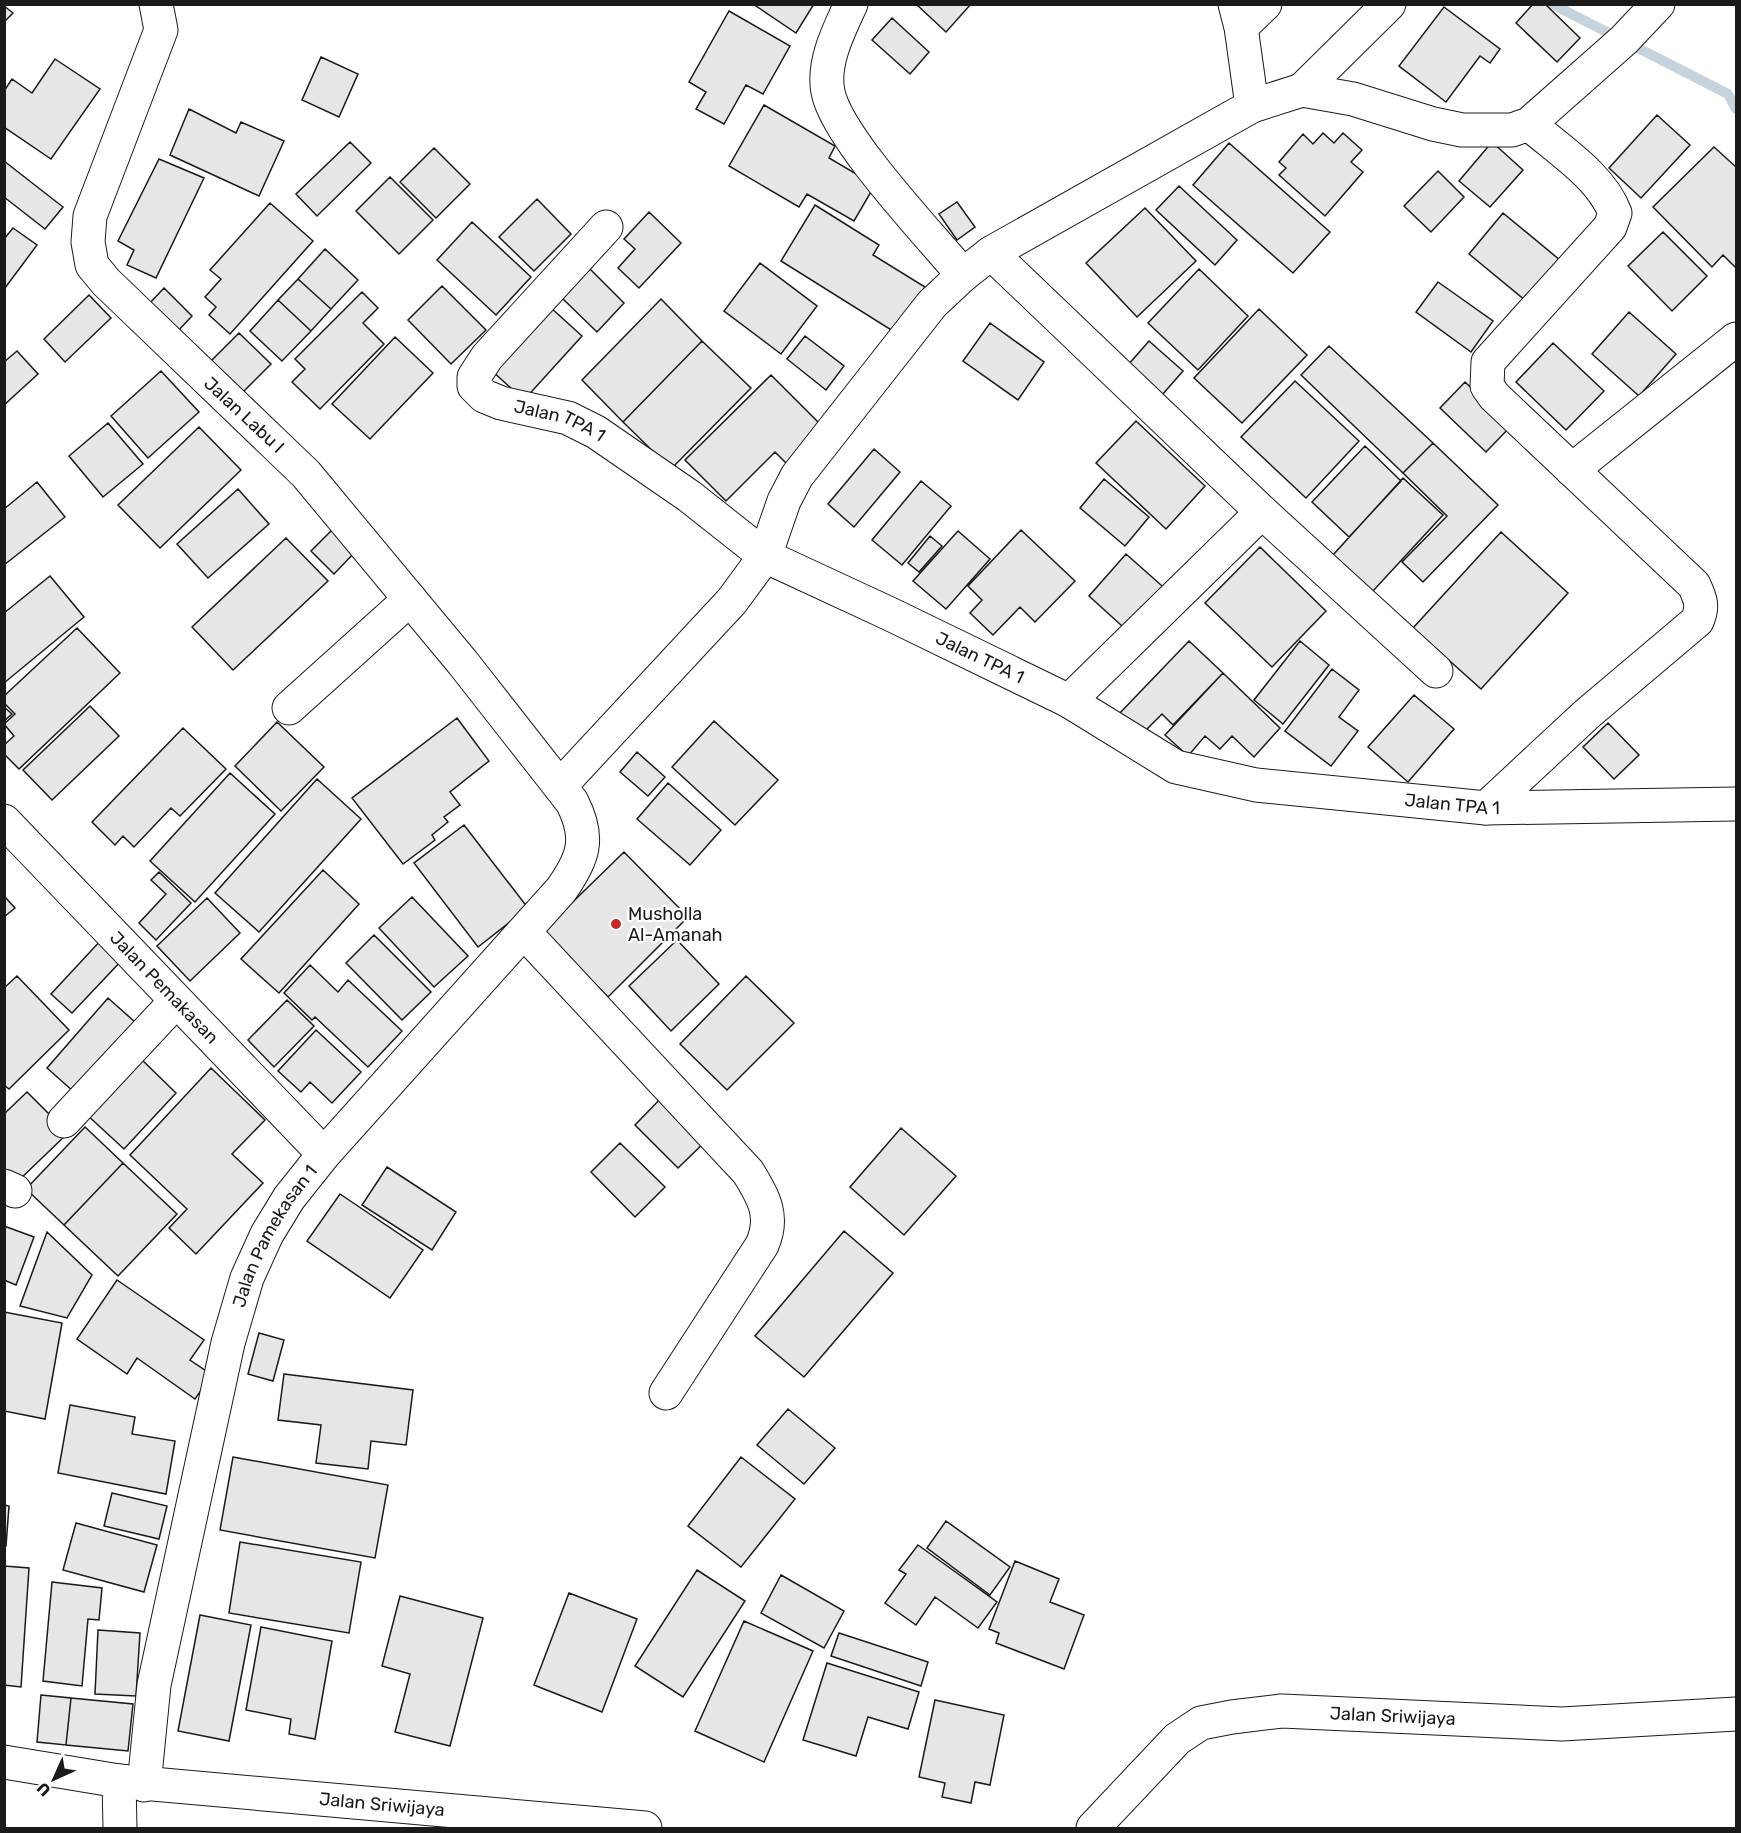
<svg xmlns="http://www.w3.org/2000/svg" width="1741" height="1833" font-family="Rubik,sans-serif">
<rect width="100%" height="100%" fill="#fff"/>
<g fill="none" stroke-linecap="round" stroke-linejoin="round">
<!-- stream -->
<path stroke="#c6d2dc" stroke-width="10" d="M1552 4 1728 94 1736 109"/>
</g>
<!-- building -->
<path fill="#e6e6e6" stroke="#1a1a1a" stroke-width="1.5" d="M753 4H814L796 33Z
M916 4H971L946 32Z
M1533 4H1545L1580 38 1557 62 1516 23Z
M4 6 13 13 4 22Z
M1444 7 1500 49 1490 63 1480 56 1446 102 1399 66Z
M729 11 790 46 763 94 746 85 724 124 696 109 706 92 689 82Z
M892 18 929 52 910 74 872 40Z
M321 57 358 74 339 117 302 100Z
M55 59 100 89 51 159 4 127V91L12 79 32 93Z
M764 105 835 146 829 158 875 185 854 221 807 194 799 207 729 166Z
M189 109 236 133 241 122 284 141 259 196 170 155Z
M1657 115 1690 145 1641 198 1609 168Z
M1323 133 1334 143 1343 133 1362 150 1351 162 1363 172 1325 216 1279 175 1286 168 1279 162 1303 134 1313 144Z
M350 142 371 163 317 216 296 194Z
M1492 142 1523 170 1490 207 1459 181Z
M1229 143 1330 232 1293 273 1193 185Z
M1714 147 1736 167V268L1723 255 1712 267 1653 207Z
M434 148 470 184 436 218 400 182Z
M159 159 204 178 156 278 127 265 134 250 118 241Z
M4 161 63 207 45 229 4 197Z
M1438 171 1464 197 1431 232 1404 206Z
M390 177 433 220 399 254 356 211Z
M1179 186 1237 240 1215 265 1156 210Z
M537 199 571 234 534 271 499 237Z
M957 202 975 227 957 240 939 214Z
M270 203 313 241 230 334 209 315 216 307 205 297 221 279 210 270Z
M815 205 879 245 873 255 925 287 896 333 781 261Z
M1145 208 1196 261 1137 317 1086 263Z
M649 212 681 243 639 288 618 268 635 249 624 239Z
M1503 213 1566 265 1532 306 1469 254Z
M472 222 531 277 496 315 437 260Z
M13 228 37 245 5 288 4 239Z
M1663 232 1707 276 1672 311 1628 266Z
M325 249 358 280 331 309 298 279Z
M760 263 817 306 781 354 724 311Z
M590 269 624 303 597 332 562 298Z
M1199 269 1248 316 1198 370 1148 323Z
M298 279 331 309 311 331 278 300Z
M1438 282 1493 321 1471 352 1416 312Z
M442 286 486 330 451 364 408 320Z
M164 288 192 316 177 332 148 305Z
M362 292 378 308 363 323 384 344 320 409 292 382 305 369 295 359Z
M89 295 111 318 65 362 44 339Z
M661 299 702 341 623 422 582 380Z
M278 300 311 331 282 361 250 331Z
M550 307 582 336 524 400 491 370Z
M1259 309 1307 355 1242 423 1194 378Z
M1629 312 1676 354 1639 396 1592 354Z
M990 323 1044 362 1018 400 963 361Z
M239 333 271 364 242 393 210 362Z
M805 336 844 366 826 390 787 359Z
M395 337 433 373 370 439 332 404Z
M702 341 751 388 671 469 623 422Z
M1149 341 1183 371 1162 395 1128 365Z
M1553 343 1604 391 1566 430 1516 382Z
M1329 346 1433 443 1403 473 1301 375Z
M17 351 38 374 4 405V362Z
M161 371 199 412 148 458 111 416Z
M771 375 829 433 793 470 775 452 726 501 685 460Z
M1295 381 1359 441 1306 498 1241 437Z
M1465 382 1511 426 1486 452 1440 408Z
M1136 421 1205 486 1166 529 1096 463Z
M108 423 143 464 103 497 69 456Z
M199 427 241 470 160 548 118 505Z
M1433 443 1498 505 1423 582 1402 562 1447 516 1403 473Z
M1365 446 1401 481 1349 537 1312 502Z
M874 449 900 472 854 527 828 504Z
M1403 478 1443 515 1373 591 1333 555Z
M1104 479 1149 517 1125 546 1080 508Z
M921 481 951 506 902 565 872 540Z
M37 482 65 517 4 565V509Z
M238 489 269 524 208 578 177 544Z
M332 530 355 552 334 574 311 551Z
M1021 530 1075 581 1035 622 1020 607 993 635 970 613 982 600 968 586Z
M958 531 990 559 946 609 913 581Z
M1501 532 1568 593 1481 689 1413 628Z
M930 536 942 546 919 572 908 563Z
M286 538 328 581 233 670 192 627Z
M1260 547 1326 611 1272 667 1205 603Z
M1126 554 1170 593 1133 636 1089 596Z
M50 576 84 617 4 683V613Z
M77 628 120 673 19 769 4 754V745L14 736 4 724 15 714 4 703V696Z
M1189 641 1223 673 1173 725 1162 714 1140 736 1118 715Z
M1300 641 1329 665 1283 724 1254 700Z
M1332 669 1359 690 1339 717 1358 731 1331 766 1285 731Z
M1223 673 1280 728 1254 757 1232 736 1220 749 1205 736 1188 756 1165 735Z
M1414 695 1454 729 1408 782 1368 747Z
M90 706 119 736 52 800 23 770Z
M4 707 12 714 4 721Z
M457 718 489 761 450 792 460 805 444 817 448 822 432 835 435 840 403 864 352 798Z
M714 721 778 780 735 825 672 767Z
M277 722 324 767 281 811 235 766Z
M1608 723 1639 755 1614 779 1583 747Z
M183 728 226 769 180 816 171 808 134 847 123 836 115 845 92 822Z
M637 752 665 777 648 796 620 772Z
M230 773 275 814 195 902 150 861Z
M317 779 361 819 259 932 215 893Z
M668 783 721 830 690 865 637 819Z
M464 825 528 908 478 947 414 863Z
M624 852 688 917 608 997 543 931Z
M323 870 359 904 279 993 241 959Z
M159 872 191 903 156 940 139 923 166 894 151 880Z
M4 896 15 908 4 917Z
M412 897 468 956 434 987 379 928Z
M207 898 240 933 190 981 157 946Z
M374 935 431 992 402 1020 346 963Z
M102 939 123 959 72 1013 51 994Z
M677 940 719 984 671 1031 629 986Z
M310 965 338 992 348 980 402 1031 368 1067 315 1017 312 1020 284 993Z
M17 976 69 1030 9 1089 4 1085V988Z
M746 976 794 1023 727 1090 680 1044Z
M108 998 135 1022 74 1092 47 1068Z
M287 1000 314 1026 274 1067 248 1040Z
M316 1030 361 1072 332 1103 310 1082 301 1092 278 1071Z
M138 1056 176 1093 124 1149 85 1113Z
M211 1068 265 1120 232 1154 263 1183 196 1254 169 1228 187 1209 130 1155Z
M27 1092 68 1133 16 1183 4 1172V1114Z
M665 1094 709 1138 678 1168 635 1125Z
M85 1127 123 1163 64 1225 26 1189Z
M901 1128 956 1176 904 1235 850 1187Z
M620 1143 665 1187 635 1217 591 1172Z
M123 1163 177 1214 118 1276 64 1225Z
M387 1167 456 1212 432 1250 362 1205Z
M340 1194 423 1250 390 1298 307 1241Z
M4 1226 34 1237 16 1285 4 1280Z
M844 1231 893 1273 804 1377 755 1336Z
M47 1232 92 1275 67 1318 20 1306Z
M117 1280 204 1340 190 1360 212 1375 195 1399 137 1358 127 1374 77 1339Z
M4 1312 62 1323 45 1419 4 1411Z
M259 1333 284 1340 273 1381 248 1374Z
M284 1374 413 1390 406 1445 371 1441 368 1469 316 1463 321 1425 278 1420Z
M70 1405 135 1417 132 1434 175 1441 166 1494 58 1473Z
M788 1409 835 1448 804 1484 757 1445Z
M233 1457 388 1485 375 1558 220 1530Z
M741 1457 795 1499 741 1567 688 1526Z
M112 1493 167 1506 159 1539 104 1526Z
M4 1505 9 1506 6 1546H4Z
M946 1521 1010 1567 990 1595 927 1548Z
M76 1523 157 1545 144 1592 63 1570Z
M240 1542 361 1562 349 1633 229 1613Z
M918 1545 997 1602 978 1628 935 1597 916 1625 885 1603 906 1574 899 1570Z
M1015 1561 1059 1579 1050 1602 1084 1615 1064 1669 996 1643 999 1633 989 1629Z
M4 1566 29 1568 21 1687 4 1685Z
M697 1570 745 1601 683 1697 635 1666Z
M781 1575 844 1611 824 1648 761 1613Z
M52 1582 102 1588 99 1620 88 1619 82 1686 43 1681Z
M569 1593 637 1619 602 1712 534 1685Z
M400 1596 483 1618 450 1746 395 1732 410 1674 382 1666Z
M200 1615 251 1625 229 1741 178 1731Z
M744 1621 813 1651 764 1762 695 1731Z
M261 1627 332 1641 315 1739 289 1734 291 1719 246 1710Z
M98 1630 140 1633 136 1696 95 1694Z
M839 1633 928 1662 921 1686 831 1656Z
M827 1663 919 1692 908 1729 868 1717 856 1756 803 1740Z
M41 1695 71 1698 66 1745 37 1742Z
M71 1698 133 1704 128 1751 66 1745Z
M935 1700 1004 1715 990 1785 975 1782 971 1803 942 1797 945 1783 919 1777Z"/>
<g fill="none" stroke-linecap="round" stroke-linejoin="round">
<defs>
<g id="minor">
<path d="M851 4C839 30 822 63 828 92 837 138 930 235 963 275"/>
<path d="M1235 4 1241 27 1252 106"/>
<path d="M1241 27 1265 4"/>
<path d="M1302 90 1389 4"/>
<path id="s1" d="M606 227 487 357 474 377V386L484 396 501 403 568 418 596 432 689 496 765 556 890 614 1069 701 1176 767 1256 785 1486 808 1736 804"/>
<path d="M991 253 1262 512 1436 671"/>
<path d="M1572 470 1736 339"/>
<path d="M1069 701 1262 512"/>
<path d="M289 708 410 599"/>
<path d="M560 786 732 601 765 556 784 501 797 476 932 304 963 275 991 253 1252 106 1302 90 1353 99 1433 124 1462 130H1512L1529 124 1624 40 1658 4"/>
<path d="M1486 808 1587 714 1697 621C1704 606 1700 598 1694 585L1494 396 1487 386 1488 362 1610 227 1615 213C1601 176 1559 150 1529 124"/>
<path id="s2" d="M4 821 324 1154"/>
<path d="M525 933 748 1172C763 1196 775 1216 762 1245L666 1393"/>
<path d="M64 1121 176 1001"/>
<path d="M4 1186 15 1191"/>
<path d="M4 1762 119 1781 120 1828"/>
<path id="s3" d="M119 1781 645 1828"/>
<path id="s4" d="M144 1785 154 1685 228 1343 247 1278 267 1234 289 1198 324 1154 561 890C583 859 591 839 572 802L463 663 306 474 106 282 92 265 88 242 90 216 161 30 156 4"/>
<path id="s5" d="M1093 1828 1177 1739 1201 1723 1232 1717 1282 1711 1562 1724 1736 1714"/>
</g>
</defs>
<!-- minor casing -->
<use href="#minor" stroke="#1a1a1a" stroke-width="35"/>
<!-- minor -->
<use href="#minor" stroke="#fff" stroke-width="33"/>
</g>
<!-- markers -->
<circle fill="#c62828" stroke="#fff" stroke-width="2" cx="616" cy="924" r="6"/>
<g text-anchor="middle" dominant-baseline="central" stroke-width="4.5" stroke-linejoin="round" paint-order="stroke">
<!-- street labels -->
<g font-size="18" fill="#1a1a1a" stroke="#fff">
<text transform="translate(244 415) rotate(43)">Jalan Labu I</text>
<text stroke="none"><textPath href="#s1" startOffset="303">Jalan TPA 1</textPath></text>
<text stroke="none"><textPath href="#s1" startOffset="789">Jalan TPA 1</textPath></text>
<text stroke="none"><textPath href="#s1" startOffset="1293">Jalan TPA 1</textPath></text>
<text stroke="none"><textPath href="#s2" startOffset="231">Jalan Pemakasan</textPath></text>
<text stroke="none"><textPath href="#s4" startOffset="568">Jalan Pamekasan 1</textPath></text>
<text stroke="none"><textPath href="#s5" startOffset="344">Jalan Sriwijaya</textPath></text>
<text stroke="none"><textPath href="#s3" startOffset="264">Jalan Sriwijaya</textPath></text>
</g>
<!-- poi labels -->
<g font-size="18" fill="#1a1a1a" stroke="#fff" text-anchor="start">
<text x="628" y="914">Musholla<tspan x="628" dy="21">Al-Amanah</tspan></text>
</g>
</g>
<!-- border -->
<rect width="1741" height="1833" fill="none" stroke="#1a1a1a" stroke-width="12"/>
<!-- north arrow -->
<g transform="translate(54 1779) rotate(225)" stroke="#ffffff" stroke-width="4.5" paint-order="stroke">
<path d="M0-4.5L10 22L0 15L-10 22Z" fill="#1a1a1a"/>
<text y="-9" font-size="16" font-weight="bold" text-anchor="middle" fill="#1a1a1a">U</text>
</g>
</svg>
